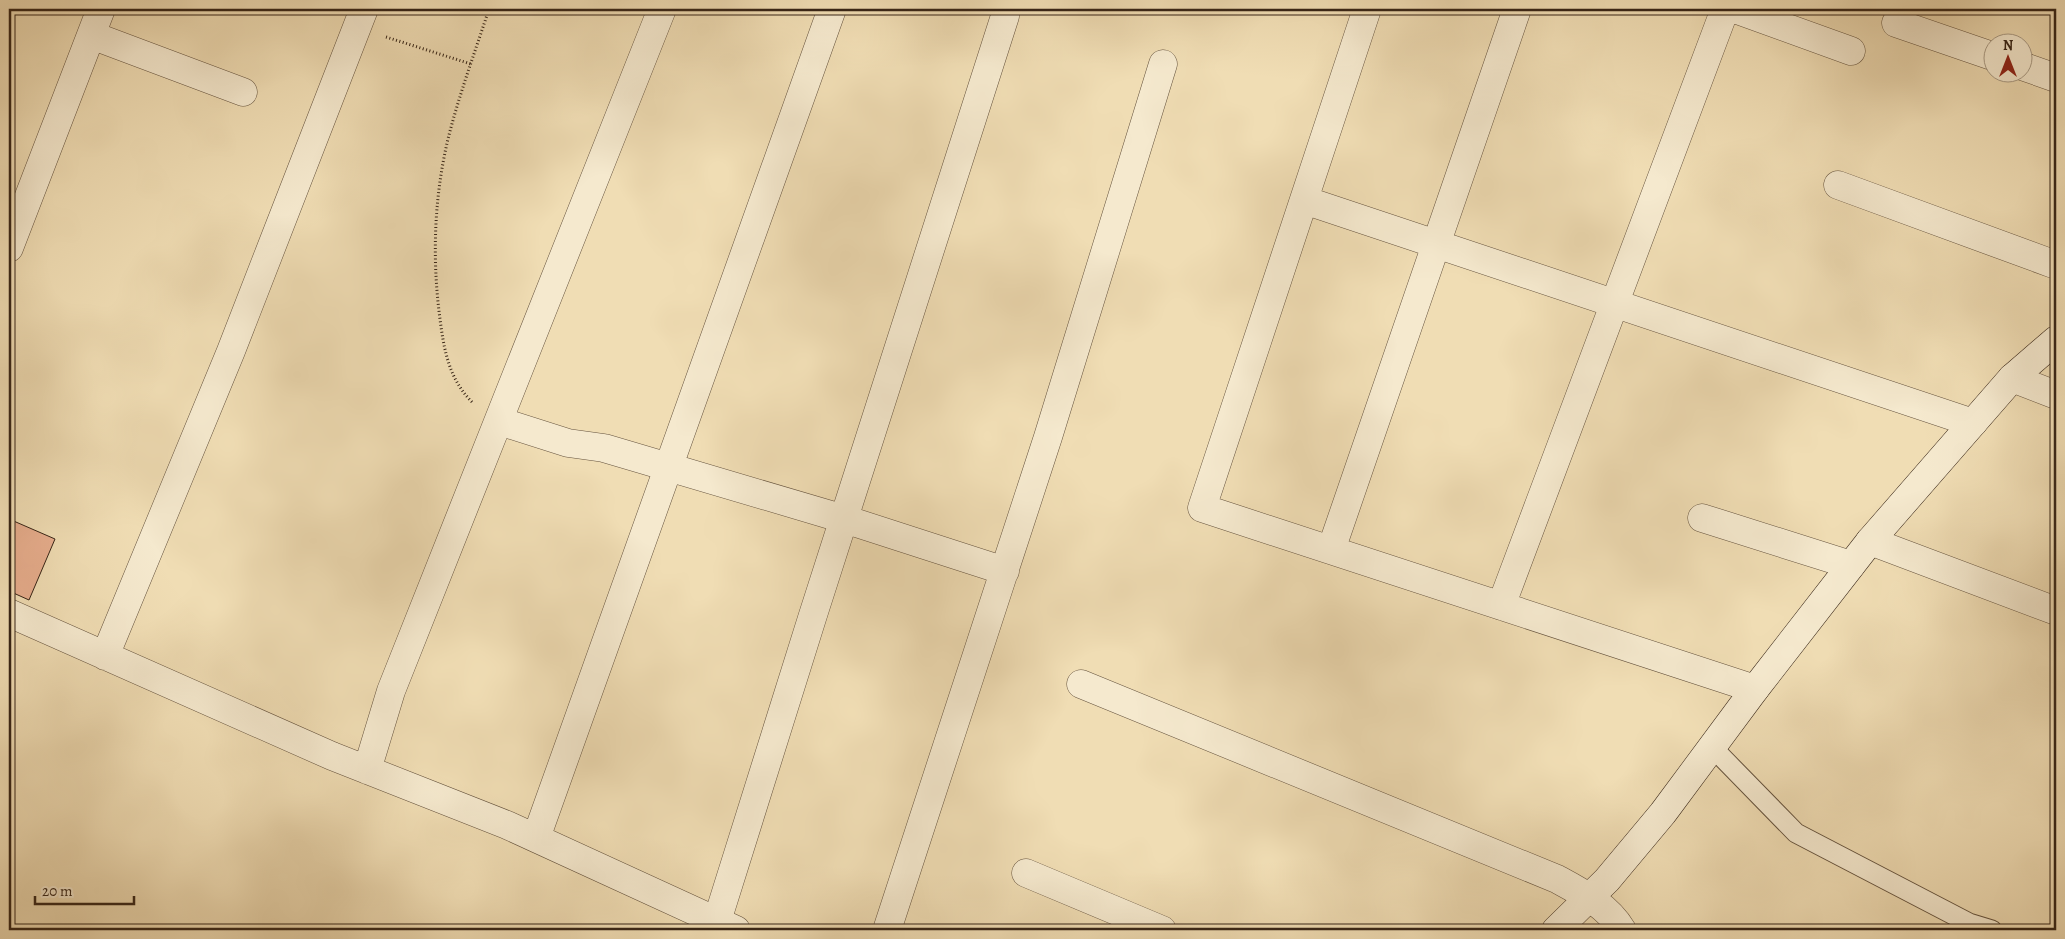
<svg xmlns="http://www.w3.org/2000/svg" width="2065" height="939" font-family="Alegreya,serif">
<rect width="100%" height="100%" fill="#f0ddb4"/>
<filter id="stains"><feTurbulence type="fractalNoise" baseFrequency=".004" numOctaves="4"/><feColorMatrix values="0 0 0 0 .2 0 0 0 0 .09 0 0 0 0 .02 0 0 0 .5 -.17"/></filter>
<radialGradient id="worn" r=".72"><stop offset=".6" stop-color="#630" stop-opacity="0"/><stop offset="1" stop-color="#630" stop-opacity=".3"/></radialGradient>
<!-- building -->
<path fill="#e7ae8e" stroke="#372517" d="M9 519 55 539 29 600 9 591Z"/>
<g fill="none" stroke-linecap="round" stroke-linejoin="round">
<defs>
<path id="lane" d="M1712 747 1796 833 1969 923 1992 930"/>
<path id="street" d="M1367 9 1202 508 1755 689
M1735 9 1851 51
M1896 23 1992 56
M91 35 243 92
M2022 66 2056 78
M1838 185 2056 265
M1304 200 1973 423
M9 248 101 9
M2012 378 2056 395
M499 421 568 443 604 448 844 519 1005 571
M1702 518 1851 565
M1870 541 2056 611
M1331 550 1517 9
M1501 606 1725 9
M9 613 332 756 507 825 736 930
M105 656 231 351 364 9
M1081 684 1557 879C1581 892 1608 906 1622 930
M367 770 391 691 662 9
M536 838 832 9
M1026 873 1162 930
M717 921 813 615 1005 16
M887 930 1048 437 1163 64"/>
<path id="secondary" d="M1556 930 1607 880 1663 813 1755 689 1870 541 2012 378 2056 340"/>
</defs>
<!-- lane casing -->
<use href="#lane" stroke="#65533e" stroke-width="21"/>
<!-- street casing -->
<use href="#street" stroke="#65533e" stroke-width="29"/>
<!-- secondary casing -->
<use href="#secondary" stroke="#372517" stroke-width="29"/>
<!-- path -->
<path stroke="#372517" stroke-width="3" stroke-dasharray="1 2.5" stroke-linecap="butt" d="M386 37 471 64
M472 402C449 379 444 350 440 319 432 259 434 198 448 139 459 95 475 52 489 9"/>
<!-- lane -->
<use href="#lane" stroke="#f5e9ce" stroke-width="19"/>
<!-- street -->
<use href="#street" stroke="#f5e9ce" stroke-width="28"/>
<!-- secondary -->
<use href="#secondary" stroke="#f5e9ce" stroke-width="28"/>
</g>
<!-- margin -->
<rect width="2065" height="939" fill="none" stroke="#f0ddb4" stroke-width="30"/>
<rect x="10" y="10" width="2045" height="919" fill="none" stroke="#372517" stroke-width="2.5"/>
<rect x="15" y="15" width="2035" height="909" fill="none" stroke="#372517"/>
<!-- north arrow -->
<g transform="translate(2008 58)"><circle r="24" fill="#f5e9ce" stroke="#a99b85"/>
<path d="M0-4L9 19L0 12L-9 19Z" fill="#8f2418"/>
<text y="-8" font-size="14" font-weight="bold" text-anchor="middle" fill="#372517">N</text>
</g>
<!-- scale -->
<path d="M35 896v8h99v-8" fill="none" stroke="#372517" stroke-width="2.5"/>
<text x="42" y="896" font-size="15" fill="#372517" stroke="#f5e9ce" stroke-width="4" paint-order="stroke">20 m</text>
<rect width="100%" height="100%" filter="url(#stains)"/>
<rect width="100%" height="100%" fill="url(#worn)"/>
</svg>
